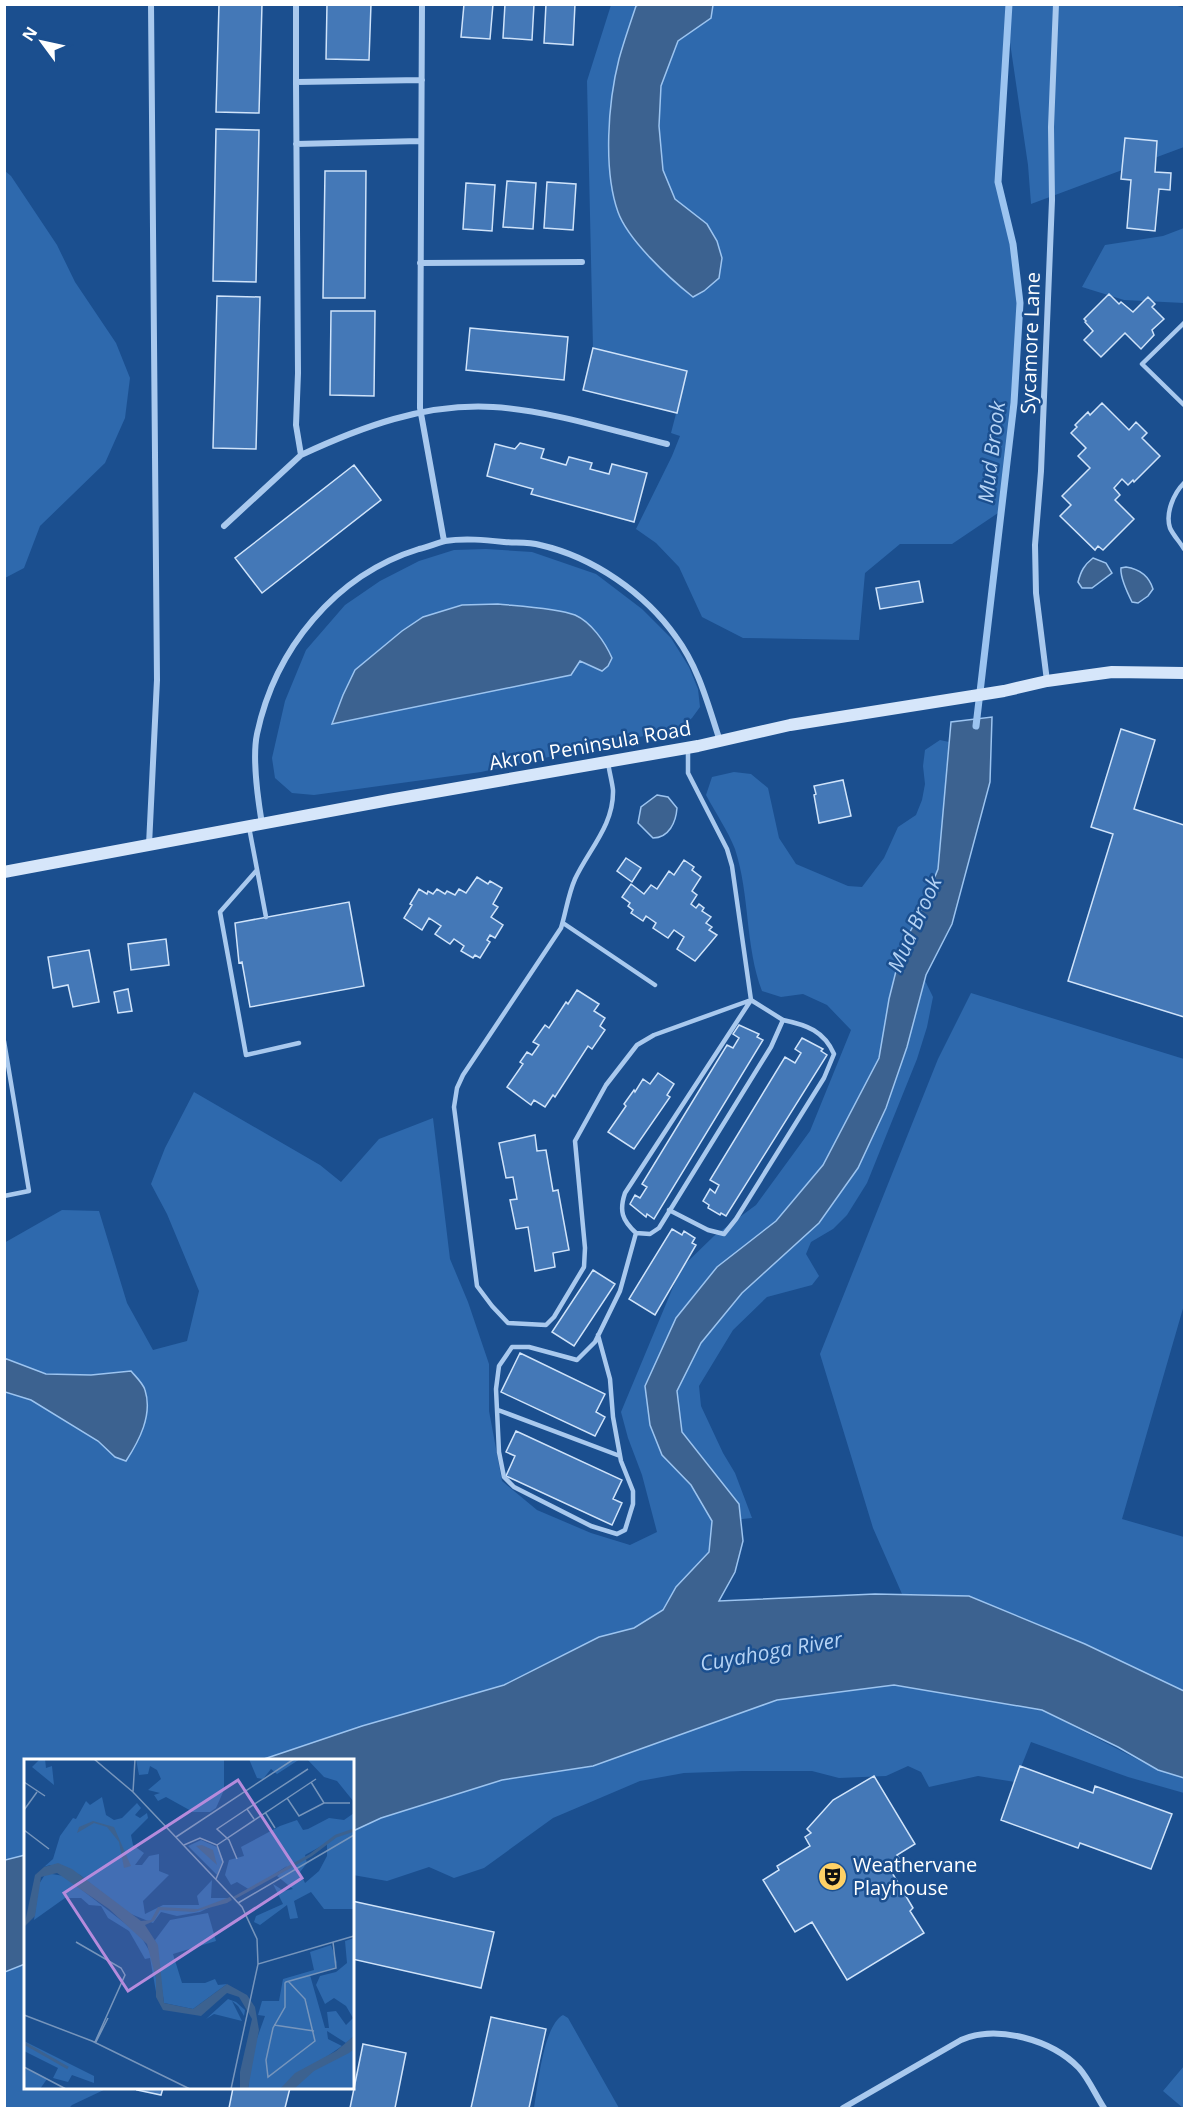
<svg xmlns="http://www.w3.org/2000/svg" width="1189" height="2113" font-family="'Open Sans',sans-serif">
<rect width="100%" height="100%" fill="#1b4f8f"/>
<!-- green -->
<path fill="#2e69ad" d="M1171 4 1184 8V147L1031 204 1028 165 1008 29 998 182 1013 244 1020 303 1014 403 1001 511 952 544H900L865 573 859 640 743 638 702 617 679 567 656 543 636 529 672 456 680 436 671 433 687 371 593 348 587 81 611 5Z
M5 171 11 176 57 245 75 282 116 343 130 378 125 418 105 463 40 526 24 568 5 578Z
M1184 228V303L1124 300 1082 287 1105 245 1163 236Z
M486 549 532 552 596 574 642 609 671 638 689 667 698 689 700 707 692 718 680 728 481 772 314 795 292 793 275 778 272 758 285 701 306 650 345 605 380 581 419 561 454 550Z
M940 740 949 742 938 869 921 911 910 950 933 997 927 1027 917 1059 867 1183 847 1215 833 1229 811 1242 806 1254 819 1276 812 1285 767 1297 733 1330 699 1386 701 1406 723 1453 735 1473 752 1518 712 1522 709 1552 676 1587 663 1610 634 1628 599 1637 504 1685 362 1726 261 1760H26L25 1855 5 1860 4 1243 62 1210 99 1211 127 1303 153 1350 187 1341 199 1291 167 1214 151 1184 165 1148 194 1092 320 1165 341 1182 379 1139 433 1118 450 1259 468 1302 489 1364V1411L502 1481 537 1510 591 1533 630 1545 657 1532 642 1475 628 1438 621 1412 681 1268 714 1236 756 1205 810 1131 851 1030 827 1005 803 994 781 997 762 991C745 946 750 895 735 849 728 831 715 812 706 795L712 777 734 772 751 774 768 788 779 838 796 864 848 886 862 887 884 858 898 827 916 815 922 800 925 784 923 766 925 750Z
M971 993 1184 1059V1305L1122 1519 1184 1537V1692L1085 1644 969 1596 902 1594 873 1528 820 1354 938 1059Z
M894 1685 1042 1710 1158 1770 1184 1778V1793L1128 1777 1031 1742 1015 1782 978 1776 929 1787 921 1772 908 1766 886 1776 839 1778 812 1771H743L684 1773 640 1781 553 1818 484 1868 454 1878 429 1867 387 1881 353 1875 352 1831 381 1818 502 1780 593 1766 777 1700Z
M25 1964 26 2088H108L72 2105 69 2108H5L4 1972Z
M563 2015 568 2018 619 2108H534C538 2086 543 2026 563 2015Z
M1184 2066V2108H1183L1163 2091Z"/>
<!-- water -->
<path fill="#3c6290" stroke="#9cc4f0" stroke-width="1.5" d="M638 5H713L711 18 678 41 661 86 659 126 663 170 675 199 707 224 717 241 722 258 719 278 704 291 693 297C669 278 628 240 618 212 603 170 608 102 619 59 624 41 630 24 636 6Z
M1093 558 1106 563 1112 573 1092 588H1082L1078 582C1081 571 1084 565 1093 558Z
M1126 567C1139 569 1149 576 1153 589L1148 596 1138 603 1132 602C1128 594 1120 576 1121 568Z
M498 604C518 606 557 608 575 615 591 622 605 642 612 658L608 666 602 671 580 661 571 675 332 724 343 695 355 670 402 631 423 617 462 605Z
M992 717 990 782 952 924 926 975 907 1047 886 1108 858 1168 819 1223 742 1293 701 1343 677 1391 682 1432 739 1504 743 1541 735 1572 719 1601 875 1594 969 1596 1085 1644 1184 1691V1778L1158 1770 1118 1747 1042 1710 894 1685 777 1700 593 1766 502 1780 381 1818 353 1831 352 1760H261L362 1726 504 1685 599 1637 634 1628 663 1610 676 1587 709 1552 712 1521 691 1485 662 1455 650 1425 645 1386 676 1318 717 1267 776 1221 823 1165 879 1058 889 999 902 947 921 911 938 869 951 722Z
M657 795 668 797 677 808C676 822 669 838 653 838L638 823 641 807Z
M4 1358 46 1374 91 1375 131 1371C135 1376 143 1383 145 1390 153 1415 139 1441 126 1461L115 1457 98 1441 31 1400 5 1392Z
M25 1855V1964L5 1972V1860Z"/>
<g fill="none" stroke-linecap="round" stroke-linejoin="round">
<!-- stream -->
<path stroke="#9cc4f0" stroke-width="7" d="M976 726 1014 403 1020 303 1013 244 998 182 1009 4"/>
</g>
<!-- building -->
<path fill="#4478b7" stroke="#cfe3fa" stroke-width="1.5" d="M219 4H262L259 113 216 112Z
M327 4H371L369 60 326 59Z
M464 4H493L490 39 461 37Z
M505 4H534L532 40 503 38Z
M546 4H575L573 45 544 43Z
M216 129 259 130 256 282 213 281Z
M1125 138 1157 141 1155 172 1171 173 1170 190 1159 189 1155 231 1127 228 1131 180 1121 179Z
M325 171H366L365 298H323Z
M507 181 536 183 533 229 503 227Z
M547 182 576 184 573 230 544 228Z
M466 183 495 185 492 231 463 229Z
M1109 294 1119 304 1121 302 1133 312 1148 297 1155 304 1152 307 1164 319 1152 330 1154 335 1141 349 1125 333 1101 357 1084 340 1093 331 1085 322 1086 321 1084 319Z
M217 296 260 297 256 449 213 448Z
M331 311H375L374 396 330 395Z
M470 328 568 337 564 380 466 370Z
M593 348 687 371 677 413 583 390Z
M1102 403 1129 430 1136 422 1147 433 1142 438 1160 456 1134 482 1133 480 1128 485 1122 479 1114 488 1120 495 1115 500 1134 519 1103 550 1098 546 1095 550 1060 516 1071 505 1062 496 1090 468 1078 456 1086 448 1071 433 1077 427 1075 425 1088 412 1090 415Z
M520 443 544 449 541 458 566 465 569 457 592 463 590 469 609 474 612 464 647 473 634 522 531 494 533 489 487 476 495 444 515 449Z
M354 465 381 500 262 593 235 558Z
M919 581 923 602 880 609 876 588Z
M1121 729 1155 740 1134 809 1184 825V1017L1068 981 1113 834 1091 827Z
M843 780 851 816 819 823 814 795 816 794 814 786Z
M626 858 641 868 632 882 617 871Z
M684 860 694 867 692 870 701 877 692 891 697 895 691 904 696 908 699 904 704 908 702 911 711 917 706 923 712 927 709 930 717 935 695 961 677 949 684 937 674 930 668 938 653 928 656 923 646 916 643 921 631 913 633 910 628 906 630 903 622 897 631 884 644 894 651 885 657 889 669 871 674 875Z
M477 877 488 884 490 881 502 888 493 904 498 907 491 917 503 925 495 938 490 935 487 940 490 942 480 958 475 955 473 958 461 951 464 946 454 939 450 944 435 934 441 926 429 918 422 930 404 918 412 905 410 904 419 889 427 894 428 891 433 894 437 889 445 894 447 891 455 895 459 889 466 893Z
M349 902 364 986 250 1007 242 962 239 963 235 923Z
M166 939 169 965 131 970 128 944Z
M89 950 99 1002 73 1007 68 985 53 988 48 957Z
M128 989 132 1011 118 1013 114 992Z
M577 990 599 1004 594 1011 605 1018 600 1026 605 1030 592 1049 588 1046 555 1097 553 1095 545 1107 534 1100 531 1105 507 1087 523 1064 520 1062 527 1052 532 1055 539 1045 533 1042 545 1025 549 1028 566 1002 568 1004Z
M739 1025 759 1034 757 1037 763 1040 654 1219 647 1214 646 1217 630 1204 635 1195 640 1198 647 1187 642 1184 727 1045 733 1048 739 1038 733 1034Z
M802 1038 823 1049 821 1051 827 1055 726 1216 721 1213 720 1215 708 1208 709 1205 703 1201 710 1189 715 1193 719 1185 710 1180 785 1057 795 1063 801 1053 795 1049Z
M658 1073 674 1084 667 1095 670 1097 634 1149 608 1132 626 1106 624 1104 634 1090 635 1092 643 1079 650 1084Z
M535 1135 537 1151 546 1150 553 1191 558 1190 569 1250 553 1253 555 1267 535 1271 528 1227 516 1229 510 1200 517 1199 513 1177 506 1178 499 1143Z
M672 1229 682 1235 684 1231 695 1238 692 1243 696 1245 655 1315 629 1299Z
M593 1270 615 1284 574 1346 552 1332Z
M520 1353 605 1394 596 1412 605 1417 595 1436 501 1392Z
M516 1431 622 1480 613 1499 622 1503 612 1525 506 1476 515 1456 506 1452Z
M1020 1766 1093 1793 1095 1786 1172 1814 1151 1869 1080 1843 1078 1848 1001 1820Z
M874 1776 915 1844 897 1855 903 1864 891 1871 913 1908 910 1911 924 1933 847 1980 812 1922 795 1932 763 1880 779 1870 777 1866 810 1846 805 1837 811 1833 807 1829 833 1800Z
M352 1901 494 1932 481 1988 352 1959Z
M491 2017 546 2029 529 2108H471Z
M363 2044 406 2053 395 2108H350Z
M138 2088H163L161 2095 137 2090Z
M233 2088H290L285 2108H229Z"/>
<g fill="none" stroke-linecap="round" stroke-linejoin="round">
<!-- lane -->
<path stroke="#a9c9ee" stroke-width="4.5" d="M1184 323 1142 364 1184 405
M1184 483C1174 493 1165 513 1170 528 1173 535 1180 542 1184 549
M608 762C609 771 612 781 613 790 614 825 589 849 575 879 568 895 566 912 561 928L463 1075 457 1088 454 1107 477 1286 492 1306 508 1323 546 1325 554 1317 584 1267 585 1248 575 1141 606 1085 637 1045 654 1035 751 1000 625 1193C619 1211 622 1220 636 1233L650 1234 659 1228 771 1047 783 1020 751 1000 732 866 727 849 688 773V748
M249 827 266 917
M257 870 220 912 246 1055 299 1043
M563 923 655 985
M4 1041 29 1191 4 1196
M669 1210 708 1230 724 1234 736 1219 824 1078 834 1054C824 1031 807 1025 783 1020
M598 1335 610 1379 613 1417 621 1461 633 1491V1504L625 1530 617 1534 591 1526 514 1487 504 1477 499 1452 496 1389 499 1366 512 1347H529L577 1360 595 1342 620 1291 636 1233
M498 1410 620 1456"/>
<!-- street -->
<path stroke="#a9c9ee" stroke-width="6" d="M296 4V82
M422 4 420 408 444 541
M422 80 296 82 298 373 296 425 301 455C361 427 425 403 493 407 548 410 613 431 667 444
M296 144 420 141
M420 263 582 262
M224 526 301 455
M1047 681 1036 593 1035 545 1041 471 1052 200 1051 127 1056 4
M262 824C258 800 252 758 257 734 275 649 335 575 419 549 428 547 437 543 445 541 465 538 485 540 504 542 516 543 529 542 540 545 593 557 645 593 676 637 699 668 708 705 720 741
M149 845 157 680 151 4
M843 2108 961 2040C997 2024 1052 2040 1079 2068 1089 2079 1096 2096 1104 2108"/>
<!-- secondary -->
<path stroke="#d6e6fa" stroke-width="12" d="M4 872 389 800 698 746 790 725 1004 691 1047 681 1112 672 1184 673"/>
</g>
<!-- icons -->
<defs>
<symbol id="theatre-disc" viewBox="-11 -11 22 22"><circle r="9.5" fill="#ffd166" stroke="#1b4f8f"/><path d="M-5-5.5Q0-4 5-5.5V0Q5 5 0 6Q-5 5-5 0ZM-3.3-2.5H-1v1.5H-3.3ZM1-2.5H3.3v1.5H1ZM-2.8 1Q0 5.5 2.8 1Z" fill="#111"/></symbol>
</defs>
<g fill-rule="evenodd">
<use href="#theatre-disc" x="816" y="1860" width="33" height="33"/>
</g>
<g text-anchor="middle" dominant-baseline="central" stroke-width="5" stroke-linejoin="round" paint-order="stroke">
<!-- street labels -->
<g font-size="20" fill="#fff" stroke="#1b4f8f">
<text transform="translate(1030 343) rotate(-88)">Sycamore Lane</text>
<text transform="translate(590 745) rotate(-10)">Akron Peninsula Road</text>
</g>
<!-- poi labels -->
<g font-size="20" fill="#fff" stroke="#1b4f8f" text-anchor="start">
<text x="853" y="1864">Weathervane<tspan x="853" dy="23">Playhouse</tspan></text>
</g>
<!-- water labels -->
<g font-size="21" font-style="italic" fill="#b5d3f5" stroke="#1b4f8f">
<text transform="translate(991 452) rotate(-83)">Mud Brook</text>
<text transform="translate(914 924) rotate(-66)">Mud Brook</text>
<text transform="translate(771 1651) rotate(-10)">Cuyahoga River</text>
</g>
</g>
<!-- overview -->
<g transform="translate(24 1759)">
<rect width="330" height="330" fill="#1b4f8f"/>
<path d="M16 0H21L22 9 28 7 30 26 8 8ZM112 0H200V31L192 49 186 53H169L142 38 134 42 130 36 136 34 124 31 137 20 133 11 126 7 124 15 115 16ZM225 0H276L253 15 247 10 239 20 233 19ZM283 0H330V43L313 22 300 18ZM78 38 82 56 90 61 98 59 113 44 117 49 111 56 116 59 123 54 124 59 107 76 109 86 120 94 111 106H118L125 97 135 95V112L145 116 119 142 121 155 139 146H175L173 137 188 121 187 139H204L176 153 153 157 137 153 129 164 102 153 56 116 26 106 20 108 29 100 36 77 49 59 52 60 62 42 66 46ZM330 54V150H300L287 133 270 142 274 159 266 160 263 146 236 166 230 163 232 157 259 145 249 125 260 132 269 130 253 117 263 107 226 131 213 123 207 126 201 116 205 101 220 97 217 88 256 67 273 61 279 71 284 70 305 59 320 61ZM303 84V97L295 112 281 124 276 113 283 104 281 96ZM177 81 193 88 199 101 193 116 164 87ZM22 114 40 117 116 176 129 198 132 219V233L126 199 121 200 105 172 84 159 77 147 65 146 57 139H41L10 161 15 125ZM184 154 192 182 149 195 158 224H181L191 220 194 226 203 225 169 250 140 244 131 181 146 161ZM330 179V277L322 284 303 272 304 280 318 287 256 330H224L228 293 241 257 234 256 238 242H255L259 220 290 211 286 193 307 186 313 203 312 208 286 216 301 269H305L303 253 312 252 322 266 329 259 322 247 310 239 301 245 292 226 296 217 312 213 323 204 321 182ZM204 240 212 243 221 251 220 257 214 247 208 242 218 262 190 255 182 260ZM0 282 70 317V324L48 316 44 323 29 319 34 309 0 292ZM330 284V330H263ZM2 309 23 320 16 330H0Z" fill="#2e69ad" fill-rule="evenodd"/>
<path d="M69 62 90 68 107 107 100 109 95 83 83 68 70 64 53 74 55 68ZM178 86 189 91 193 106 172 87ZM34 104 48 110 117 162 127 161 134 148 174 150 206 138 208 141 203 144 170 153 136 151 130 162 121 166 134 186 140 244 169 250 203 225 223 236 231 248 235 271 224 330H216V313L228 260 215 238 203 234 177 257 139 251 132 238V219L123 185 85 150 33 114 17 118 11 157 0 168 11 116 20 108ZM330 277V290L325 294 290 312 270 330H256L271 314 312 292Z" fill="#3c6290"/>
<path fill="none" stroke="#3c6290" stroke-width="3" d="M210 139 287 96 312 77 330 71M0 284 44 309"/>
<path fill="none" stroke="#7695bc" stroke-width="1.5" d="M70 0 109 33 218 148 233 180 234 205M0 23 21 37M287 23 300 44H326M109 33 111 0M263 39 275 57 300 44M223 50 284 10M0 51 13 33M241 53 251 69M0 71 25 90M152 78 270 0M160 86 176 79 193 86 199 103 192 120M193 86 292 20M213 100 205 81 193 70 223 50 230 60M214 144 330 76M52 183 97 209 101 216 71 283M264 222 281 240 291 282 244 318 242 301 249 269 261 248V224L262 223 312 209 309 183M0 256 68 282 166 330M250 266 290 272M72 283 84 259M0 308 42 330M207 330 234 205 330 177"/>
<path fill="#b68bdc" fill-opacity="0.15" stroke="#b68bdc" stroke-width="3" d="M214 21 278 119 104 232 40 134Z"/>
<rect width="330" height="330" fill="none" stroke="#fff" stroke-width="3"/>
</g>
<!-- border -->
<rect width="1189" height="2113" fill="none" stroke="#ffffff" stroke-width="12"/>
<!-- north arrow -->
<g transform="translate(42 42) rotate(303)" stroke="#1b4f8f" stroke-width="4.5" paint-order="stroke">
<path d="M0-4.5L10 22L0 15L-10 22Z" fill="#ffffff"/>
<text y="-9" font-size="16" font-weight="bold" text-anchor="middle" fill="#ffffff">N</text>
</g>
</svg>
